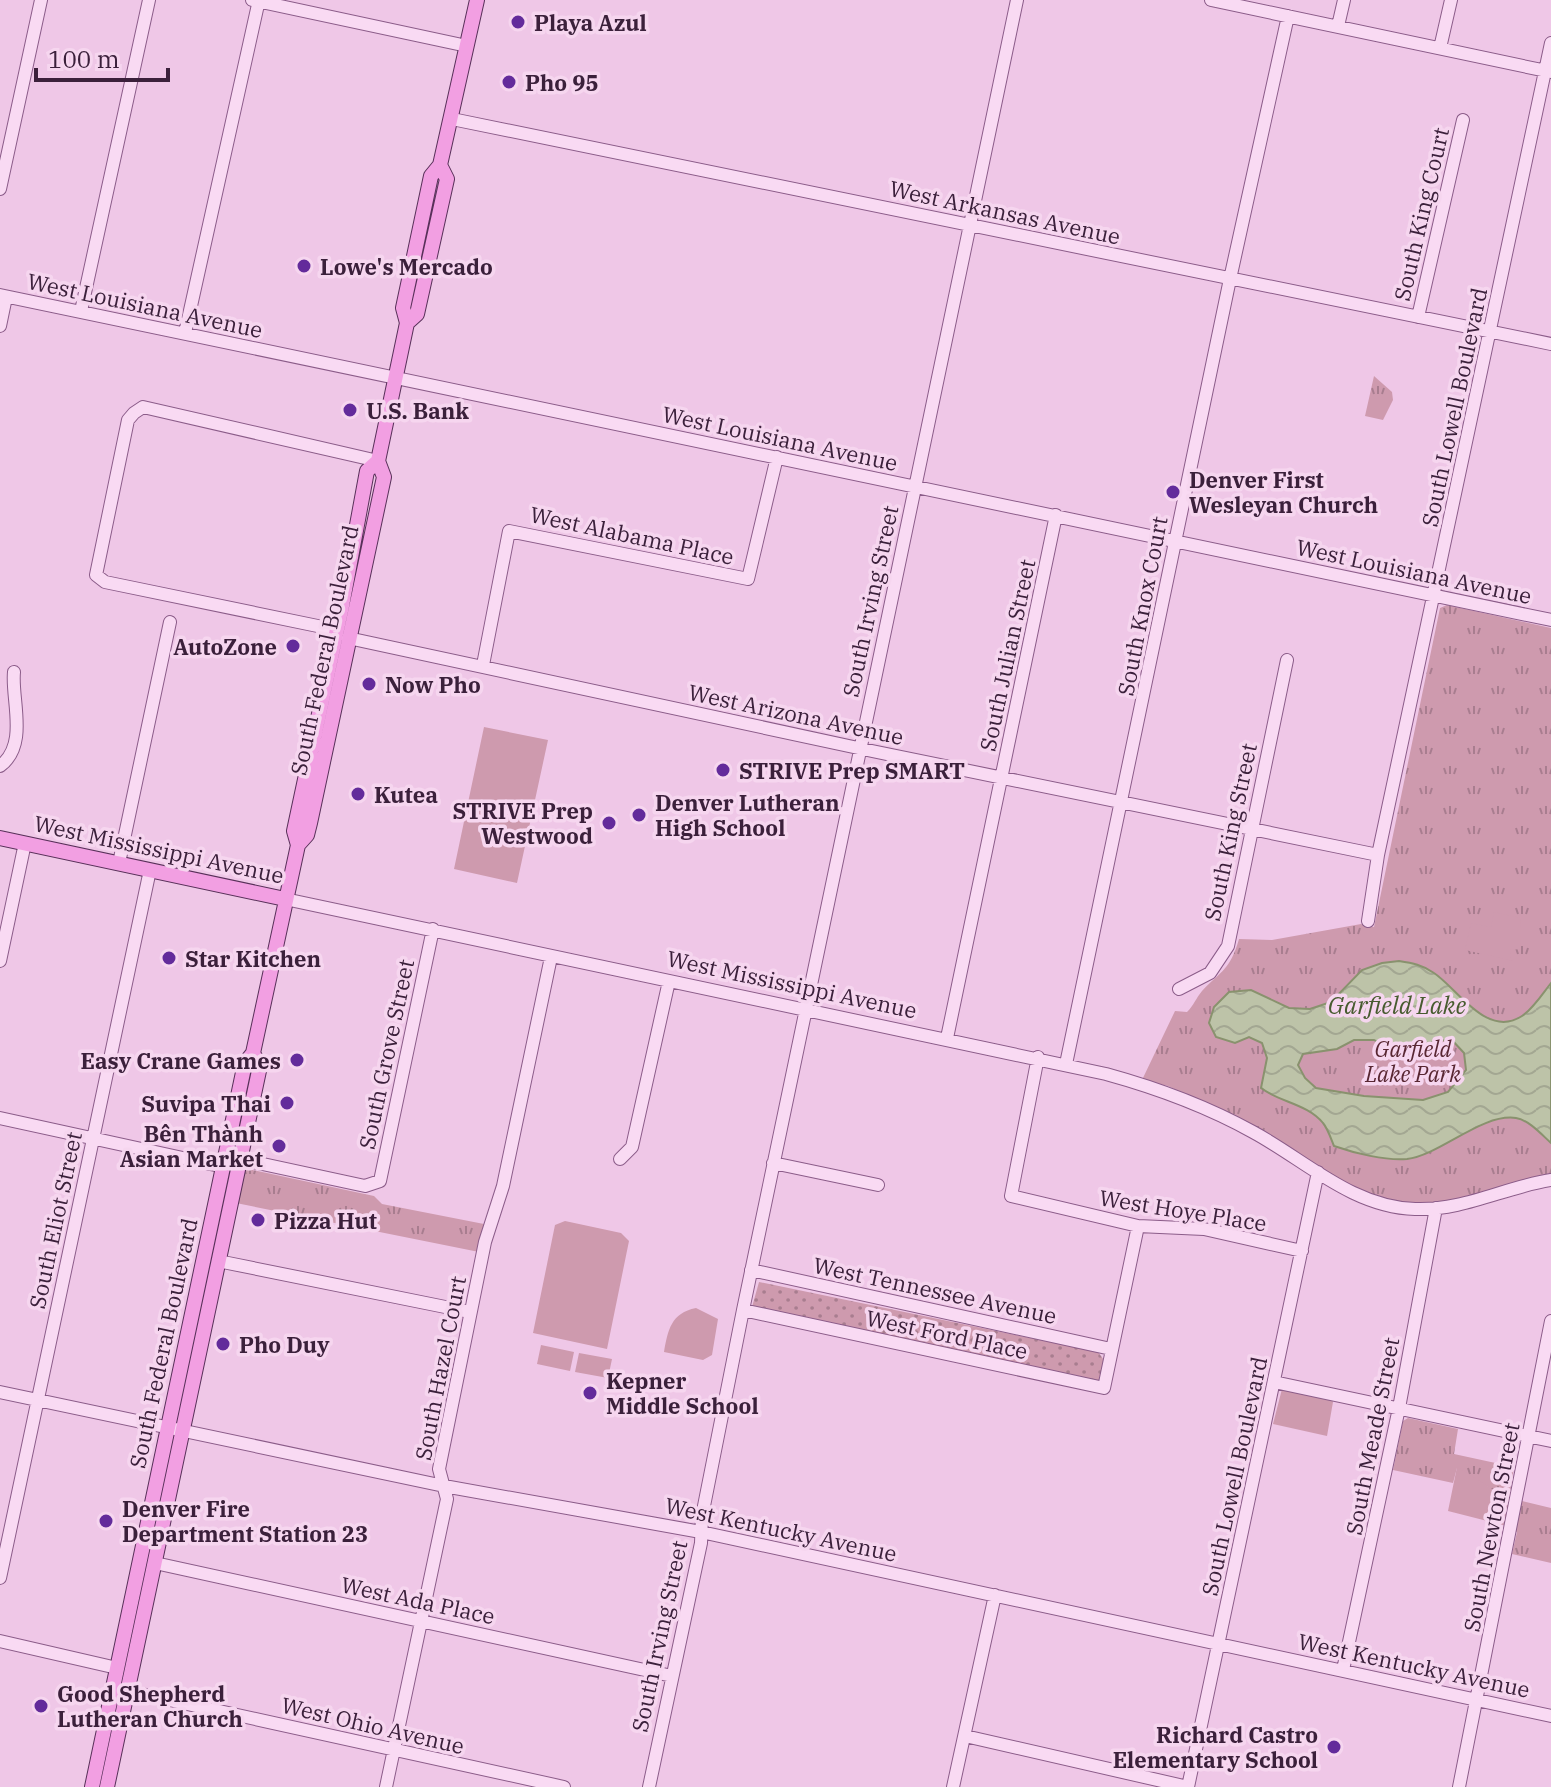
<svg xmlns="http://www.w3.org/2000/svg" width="1551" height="1787" font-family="'IBM Plex Serif',serif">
<defs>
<pattern id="grass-dots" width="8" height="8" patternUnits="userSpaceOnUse" patternTransform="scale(2)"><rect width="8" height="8" fill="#ce9aae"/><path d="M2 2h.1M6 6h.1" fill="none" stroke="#a87d8f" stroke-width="1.8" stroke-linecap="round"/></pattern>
<pattern id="park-tufts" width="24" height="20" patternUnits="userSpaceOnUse" patternTransform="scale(2)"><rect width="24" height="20" fill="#ce9aae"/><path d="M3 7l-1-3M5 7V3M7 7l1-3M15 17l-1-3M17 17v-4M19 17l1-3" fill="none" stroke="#a87d8f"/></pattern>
<pattern id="water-waves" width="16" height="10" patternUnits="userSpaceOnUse" patternTransform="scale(2)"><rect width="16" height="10" fill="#bdc3a8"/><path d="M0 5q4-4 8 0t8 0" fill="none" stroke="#a3a792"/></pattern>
</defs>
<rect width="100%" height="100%" fill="#efc7e7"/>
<!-- grass -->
<path fill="url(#grass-dots)" d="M759 1282 1098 1352 1104 1360 1098 1383 752 1307Z"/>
<!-- park -->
<path fill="url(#park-tufts)" d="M1374 376 1392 392 1393 400 1383 420 1365 416Z
M1447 605 1551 628V1174L1445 1203 1396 1202 1356 1189 1238 1119 1168 1086 1142 1080 1175 1011 1187 1012C1194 1005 1196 998 1202 991 1222 970 1230 970 1239 939L1272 940 1361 924 1374 927 1440 608Z
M243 1168 374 1196 382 1204 484 1224 479 1252 236 1203Z
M1408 1418 1458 1429 1454 1454 1514 1467 1510 1493 1522 1501 1551 1508V1563L1512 1554 1517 1532 1503 1525 1507 1499 1457 1468 1453 1483 1393 1470 1403 1421Z"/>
<!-- garden -->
<path fill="#ce9aae" d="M484 727 548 740 517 883 454 869Z
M1494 912 1521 918 1520 949 1510 950 1511 958 1514 961 1465 950 1471 923 1491 927Z
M565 1221 621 1233 629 1241 607 1349 533 1333 555 1225Z
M696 1308 718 1319 712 1355 703 1360 664 1352C668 1330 671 1313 696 1308Z
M541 1345 574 1352 570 1371 537 1364Z
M579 1353 612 1359 608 1378 575 1372Z
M1282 1389 1331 1398 1333 1402 1327 1436 1273 1424Z
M1457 1467 1508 1499 1503 1525 1448 1511Z"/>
<!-- water -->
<path fill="url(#water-waves)" stroke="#89926e" stroke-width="2" fill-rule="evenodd" d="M1399 961C1412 963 1423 965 1434 973 1458 989 1487 1039 1522 1016 1533 1009 1543 993 1551 983V1143C1542 1135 1529 1120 1516 1118 1482 1113 1440 1155 1407 1159 1386 1161 1354 1153 1334 1146 1331 1139 1328 1129 1323 1123 1308 1104 1279 1102 1261 1088L1267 1058 1262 1043 1249 1037 1235 1043 1216 1037 1209 1023 1214 1007 1229 992 1251 990 1289 1008 1310 1009 1331 1002 1362 970 1382 963ZM1451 1039 1464 1053 1466 1070 1448 1092 1423 1100 1364 1096 1316 1088 1305 1078 1298 1065 1303 1054 1337 1049 1354 1040H1374L1390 1049Z"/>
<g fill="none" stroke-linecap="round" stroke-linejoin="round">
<defs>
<path id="minor" d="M252 0 467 46
M1211 0 1551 72
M1338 26 1344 0
M1440 48 1451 0
M452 119 1551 344
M0 189 41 0
M0 295 1551 620
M81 311 149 0
M1418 317 1463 120
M0 326 6 297
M185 333 259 0
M337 630 105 582 96 575 128 420 134 413 143 407 378 461
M348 638 872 751 1378 855
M483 665 509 531 748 579 777 457
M0 766C29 745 11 699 14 672
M119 863 170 622
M285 899 1106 1074C1157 1088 1206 1106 1253 1132 1305 1160 1352 1207 1415 1209 1463 1211 1505 1187 1551 1180
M1368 921 1378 855 1551 43
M0 961 25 843
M1179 989 1210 973 1228 946 1287 660
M947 1038 1056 515
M1038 1057 1011 1196 1138 1226 1204 1229 1302 1251
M1066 1064 1230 279 1288 16
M0 1118 224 1167
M239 1159 365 1186 380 1181 433 929
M620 1159 632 1147 669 981
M773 1163 878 1185
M218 1261 470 1312
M751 1270 1111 1349
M743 1310 1104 1388 1138 1226
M1274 1382 1551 1441
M0 1392 444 1486 701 1532 1551 1716
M155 1563 672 1676
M0 1578 150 870
M0 1641 117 1668
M1343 1670 1399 1408 1436 1208
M128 1691 564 1787
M965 1736 1188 1787
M386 1787 447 1499 439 1469 485 1242 503 1186 551 957
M649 1787 701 1543 702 1516 743 1310 1017 0
M953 1787 995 1595
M1188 1787 1318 1172
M1459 1787 1551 1321"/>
<path id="major" d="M407 323 417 314 447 179 440 165
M0 838 285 899
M298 845 307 835 310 823 384 477 378 461 407 323 403 308 431 176 440 165 477 0
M92 1787 245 1063 253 1053 298 845 294 831 342 606 367 471 378 461
M107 1787 260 1066 253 1053"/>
</defs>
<!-- minor casing -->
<use href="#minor" stroke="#8b5c89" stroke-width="14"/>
<!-- major casing -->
<use href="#major" stroke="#583059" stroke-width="16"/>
<!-- minor -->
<use href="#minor" stroke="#f9daf3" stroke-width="12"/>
<!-- major -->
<use href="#major" stroke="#f29fe2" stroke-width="14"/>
</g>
<!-- markers -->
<g fill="#632b9b" stroke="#f6d6ef" stroke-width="3">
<circle cx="518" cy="22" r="8"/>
<circle cx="509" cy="82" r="8"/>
<circle cx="304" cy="266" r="8"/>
<circle cx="350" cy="410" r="8"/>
<circle cx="1173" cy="492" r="8"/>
<circle cx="293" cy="646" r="8"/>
<circle cx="369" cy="684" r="8"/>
<circle cx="723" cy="770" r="8"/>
<circle cx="358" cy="794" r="8"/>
<circle cx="639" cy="815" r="8"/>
<circle cx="609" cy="823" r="8"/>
<circle cx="169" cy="958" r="8"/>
<circle cx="297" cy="1060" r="8"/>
<circle cx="287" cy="1103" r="8"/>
<circle cx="279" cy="1146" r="8"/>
<circle cx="258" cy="1220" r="8"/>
<circle cx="223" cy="1344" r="8"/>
<circle cx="590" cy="1393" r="8"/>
<circle cx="106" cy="1521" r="8"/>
<circle cx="41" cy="1706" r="8"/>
<circle cx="1334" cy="1747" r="8"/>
</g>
<g text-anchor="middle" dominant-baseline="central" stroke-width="7" stroke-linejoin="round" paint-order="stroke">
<!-- poi labels -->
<g font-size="22" font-weight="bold" fill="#3b203b" stroke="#f6d6ef" text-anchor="start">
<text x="534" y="22">Playa Azul</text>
<text x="525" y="82">Pho 95</text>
<text x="320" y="266">Lowe's Mercado</text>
<text x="366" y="410">U.S. Bank</text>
<text x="1189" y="479">Denver First<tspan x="1189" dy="25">Wesleyan Church</tspan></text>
<text x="277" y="646" text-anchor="end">AutoZone</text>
<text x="385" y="684">Now Pho</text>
<text x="739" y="770">STRIVE Prep SMART</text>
<text x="374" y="794">Kutea</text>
<text x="655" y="802">Denver Lutheran<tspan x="655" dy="25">High School</tspan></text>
<text x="593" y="810" text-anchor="end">STRIVE Prep<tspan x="593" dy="25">Westwood</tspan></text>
<text x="185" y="958">Star Kitchen</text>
<text x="281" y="1060" text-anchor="end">Easy Crane Games</text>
<text x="271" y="1103" text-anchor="end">Suvipa Thai</text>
<text x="263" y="1133" text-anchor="end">Bên Thành<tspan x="263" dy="25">Asian Market</tspan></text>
<text x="274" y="1220">Pizza Hut</text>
<text x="239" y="1344">Pho Duy</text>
<text x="606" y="1380">Kepner<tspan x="606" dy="25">Middle School</tspan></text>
<text x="122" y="1508">Denver Fire<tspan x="122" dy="25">Department Station 23</tspan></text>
<text x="57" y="1693">Good Shepherd<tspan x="57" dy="25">Lutheran Church</tspan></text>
<text x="1318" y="1734" text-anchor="end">Richard Castro<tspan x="1318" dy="25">Elementary School</tspan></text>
</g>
<!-- street labels -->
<g font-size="22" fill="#3b203b" stroke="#f6d6ef">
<text transform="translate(1005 212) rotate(12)">West Arkansas Avenue</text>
<text transform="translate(1421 214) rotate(-77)">South King Court</text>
<text transform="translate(145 305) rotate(12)">West Louisiana Avenue</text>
<text transform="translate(1454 407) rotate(-78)">South Lowell Boulevard</text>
<text transform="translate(780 438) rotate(12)">West Louisiana Avenue</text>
<text transform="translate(632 535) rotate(12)">West Alabama Place</text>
<text transform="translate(1414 571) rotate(12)">West Louisiana Avenue</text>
<text transform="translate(870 601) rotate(-78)">South Irving Street</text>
<text transform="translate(1142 606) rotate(-79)">South Knox Court</text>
<text transform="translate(324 650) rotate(-78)">South Federal Boulevard</text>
<text transform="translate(1007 655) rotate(-78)">South Julian Street</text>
<text transform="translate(796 714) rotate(12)">West Arizona Avenue</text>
<text transform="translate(1230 832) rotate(-78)">South King Street</text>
<text transform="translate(159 849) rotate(12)">West Mississippi Avenue</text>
<text transform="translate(792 984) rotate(12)">West Mississippi Avenue</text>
<text transform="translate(386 1054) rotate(-78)">South Grove Street</text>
<text transform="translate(1183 1210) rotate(9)">West Hoye Place</text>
<text transform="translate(55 1220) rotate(-78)">South Eliot Street</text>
<text transform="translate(935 1290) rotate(12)">West Tennessee Avenue</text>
<text transform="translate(947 1334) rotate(12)">West Ford Place</text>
<text transform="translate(163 1343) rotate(-78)">South Federal Boulevard</text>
<text transform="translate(440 1368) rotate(-79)">South Hazel Court</text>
<text transform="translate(1372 1436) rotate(-79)">South Meade Street</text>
<text transform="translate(1234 1476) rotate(-78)">South Lowell Boulevard</text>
<text transform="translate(1491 1527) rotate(-79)">South Newton Street</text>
<text transform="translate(781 1529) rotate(12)">West Kentucky Avenue</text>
<text transform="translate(418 1600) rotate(12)">West Ada Place</text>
<text transform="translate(659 1636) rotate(-78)">South Irving Street</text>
<text transform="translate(1414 1665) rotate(12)">West Kentucky Avenue</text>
<text transform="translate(373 1725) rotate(13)">West Ohio Avenue</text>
</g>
<!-- park labels -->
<g font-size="22" font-style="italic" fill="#582632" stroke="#f6d6ef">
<text x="1413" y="1048">Garfield<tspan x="1413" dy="25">Lake Park</tspan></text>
</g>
<!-- water labels -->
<g font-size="24" font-style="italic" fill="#475b2f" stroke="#f6d6ef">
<text x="1397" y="1005">Garfield Lake</text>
</g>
</g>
<!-- scale -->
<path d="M36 68v12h132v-12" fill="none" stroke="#3b203b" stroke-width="4"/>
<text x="48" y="68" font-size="24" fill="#3b203b" stroke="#f6d6ef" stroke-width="6" paint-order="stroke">100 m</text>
</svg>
